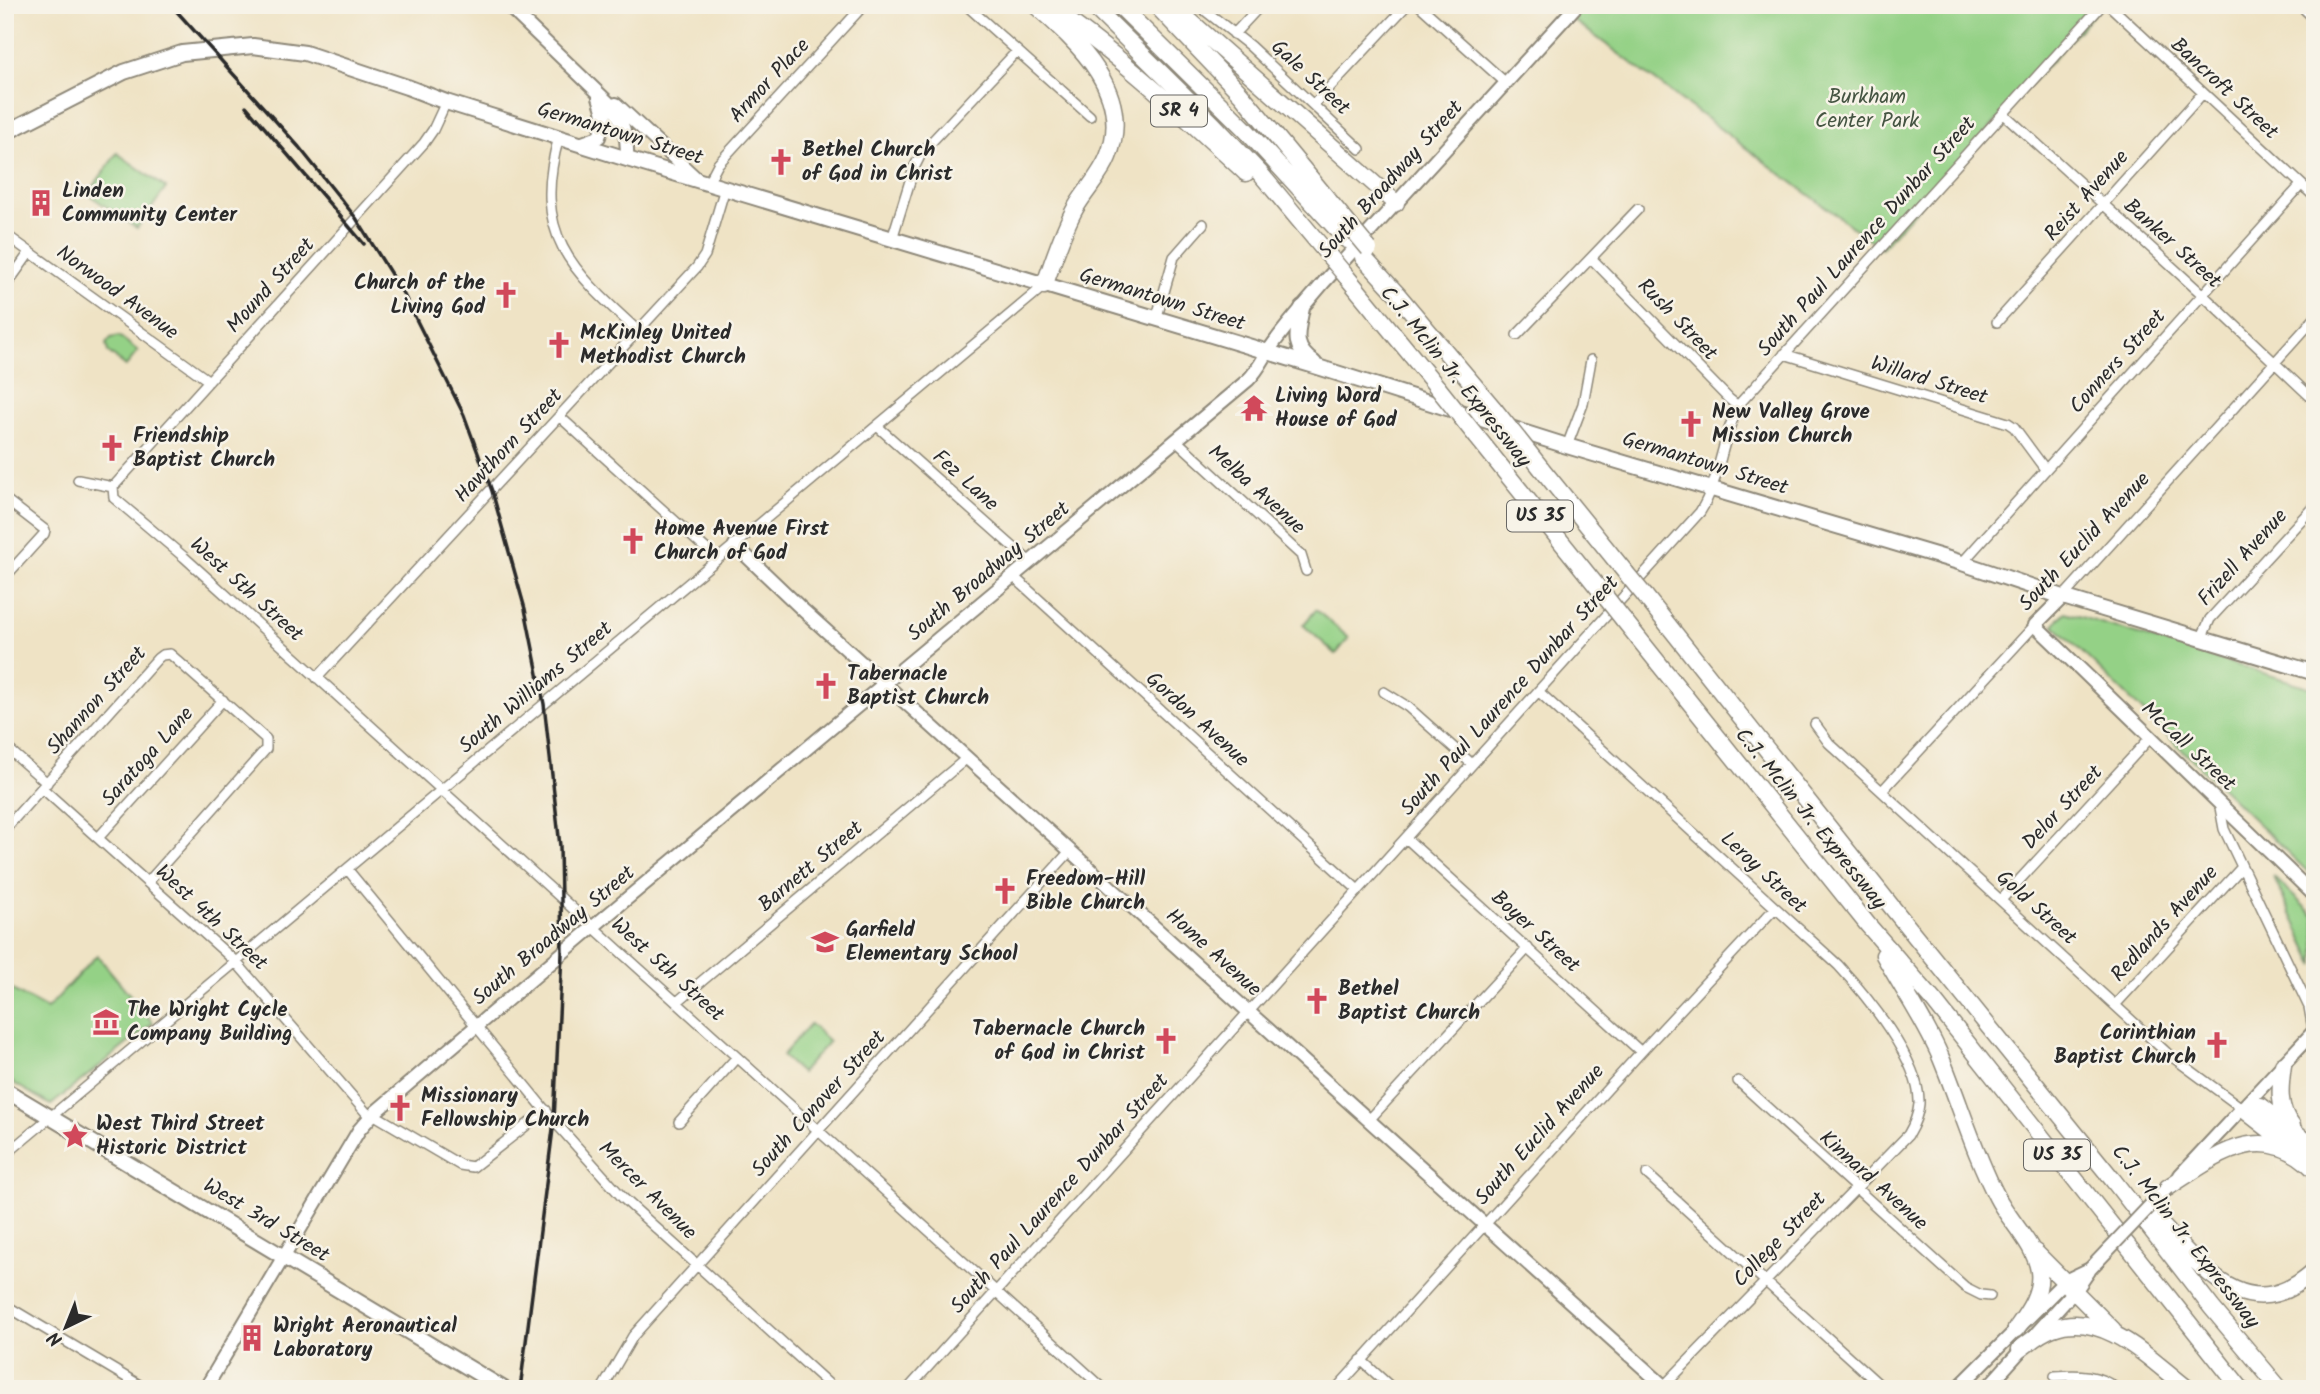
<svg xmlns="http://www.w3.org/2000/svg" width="2320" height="1394" font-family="Kalam,sans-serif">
<rect width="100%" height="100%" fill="#f7f3e8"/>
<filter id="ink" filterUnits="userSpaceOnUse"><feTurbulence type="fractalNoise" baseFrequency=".0143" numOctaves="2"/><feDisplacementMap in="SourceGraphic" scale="14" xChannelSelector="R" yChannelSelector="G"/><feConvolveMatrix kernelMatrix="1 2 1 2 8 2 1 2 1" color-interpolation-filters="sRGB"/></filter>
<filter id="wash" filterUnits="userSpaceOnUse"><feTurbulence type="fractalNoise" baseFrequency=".00686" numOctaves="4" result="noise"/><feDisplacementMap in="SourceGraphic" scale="28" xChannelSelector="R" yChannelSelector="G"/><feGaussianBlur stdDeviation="1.57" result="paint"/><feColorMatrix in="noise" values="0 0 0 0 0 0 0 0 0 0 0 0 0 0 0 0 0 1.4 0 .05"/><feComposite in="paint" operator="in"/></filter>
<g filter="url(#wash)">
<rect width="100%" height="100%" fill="#efe3c5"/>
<!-- green -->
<path fill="#94d186" stroke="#607e58" stroke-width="2" d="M1577 5H2102L1881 248 1568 16Z
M117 153 166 188 137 228 88 194Z
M119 336 138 351 126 366 108 352 106 344 111 338Z
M1316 610 1349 638 1336 654 1303 625Z
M2065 612 2315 689V879L2054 625Z
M2273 876 2315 917V965Z
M97 955 153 1023 51 1105 5 1078V986L47 1009Z
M810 1024 829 1041 801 1073 782 1056Z"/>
</g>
<g filter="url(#ink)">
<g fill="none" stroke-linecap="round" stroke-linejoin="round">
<defs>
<path id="street" d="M966 5 1090 116
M1198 5 1250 46 1360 149
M1419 5 1506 83
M2109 5 2315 197
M2300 5 2315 19
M1234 34 1261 5
M1314 104 1407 5
M2004 114 2203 295 2315 401
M559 137C531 234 571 270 638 331
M708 183 718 164 864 5
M5 234 209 381
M892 239 914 168 922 152 1017 51
M1591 258 1729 399 1738 406
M5 287 30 252
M1156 320 1174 257 1203 224
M1997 322 2203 93
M1517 335 1638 209
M1784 354 2008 423 2014 427 2045 469
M560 417 717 559
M877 426 1030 562
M1176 440 1301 555 1306 571
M1567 446 1583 404 1591 360
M78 480 113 487
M113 487 114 498 184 557 1104 1389
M113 487 424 143 433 130 446 102
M5 499 45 530 44 534 5 577
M1962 563 2301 185
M1013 576 1358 890
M2063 597 2315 318
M2202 637 2210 619 2315 505
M317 678 697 267 705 255 725 188
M1538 691 1838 965C1866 995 1921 1062 1919 1104 1918 1116 1914 1125 1908 1135L1661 1389
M1384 692 1408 707 1472 764
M1815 724 1829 743 2167 1053 2243 1109
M5 746 47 783
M42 788 236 962 370 1117
M1882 791 2035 625
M2219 802 2224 829 2309 1007 2314 1035
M5 829 158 658 162 655 170 654 266 739V749L148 882
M98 838 223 700
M1406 838 1641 1052
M348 870 554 1121 623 1198 834 1389
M2001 900 2150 738
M677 1002 967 758
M2115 1005 2242 867
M1738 1081 1965 1287 1981 1295 1990 1296
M373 1114 460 1165 473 1167 546 1110
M1369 1120 1528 948
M679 1122 737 1057
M5 1155 1044 286
M1647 1174 1884 1389
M5 1305 146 1389
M1361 1360 1393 1389
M2055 1376C2078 1374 2099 1374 2117 1389
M602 1389 633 1336 1071 850
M908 1389 1700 512C1721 479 1721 436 1741 402L2102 5
M1336 1389 1641 1052 1775 908"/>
<path id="secondary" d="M507 5 613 107C624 123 628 140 627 159
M616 104 698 180
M580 144 599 137 605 117 599 97
M735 545 804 611 1667 1389
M2063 597 2035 625 2315 896
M2180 1175 2315 1030
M205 1389 359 1130 373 1114 593 927 1248 380C1257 371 1261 363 1267 353 1284 327 1305 305 1324 282L1577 5
M1957 1389 2065 1281 2090 1269
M1986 1389 2078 1287 2089 1271"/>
<path id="primary" d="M5 133 124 72 182 53 253 46 305 53 407 87 446 102 627 159 1321 368 1567 446 1962 563 2063 597 2315 673
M1302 308C1297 333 1291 347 1314 363
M5 1090 504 1389"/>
<path id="highway" d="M1035 5C1079 44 1134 93 1108 157 1101 175 1086 190 1076 207 1062 231 1054 260 1044 286
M1046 5C1119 54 1182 114 1246 173
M1092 5 1214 125 1259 172 1330 257
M1119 5 1244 128 1347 240
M1156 5 1241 94 1354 231
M1172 5 1396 203
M1363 257 1397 294 1494 409
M1346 276 1438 388
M1477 437 1604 595
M1541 468 1626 573
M1645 596 1895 911 2113 1180 2212 1308 2280 1389
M1623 619 1868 925 1934 1001 2241 1389
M1884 955C1903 990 1926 1022 1941 1058 1960 1104 1974 1153 1997 1197 2009 1221 2035 1244 2039 1271 2042 1293 2028 1312 2016 1329
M2283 1065C2280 1086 2277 1108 2292 1126
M2243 1109 2261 1106 2315 1149
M2243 1109 2293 1148
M2167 1188C2216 1156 2263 1117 2315 1170
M2149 1212C2195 1258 2244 1336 2315 1270
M2035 1252 2113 1330
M2020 1349C2031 1341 2041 1332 2053 1328 2104 1309 2151 1361 2188 1389"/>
</defs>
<!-- street casing -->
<use href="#street" stroke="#8d8778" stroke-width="12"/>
<!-- secondary casing -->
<use href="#secondary" stroke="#8d8778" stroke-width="16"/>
<!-- primary casing -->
<use href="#primary" stroke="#8d8778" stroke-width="18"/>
<!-- highway casing -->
<use href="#highway" stroke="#8d8778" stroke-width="19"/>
<!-- street -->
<use href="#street" stroke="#fff" stroke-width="9"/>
<!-- secondary -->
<use href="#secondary" stroke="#fff" stroke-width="12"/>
<!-- primary -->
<use href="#primary" stroke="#fff" stroke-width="14"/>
<!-- highway -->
<use href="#highway" stroke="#fff" stroke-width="16"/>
<!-- rail -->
<path stroke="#2b2b2b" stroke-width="3.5" d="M171 5 299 147 356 218 404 295 464 415 492 491 525 609 544 704 560 846 562 953 554 1121 520 1389
M246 106 364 244"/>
<defs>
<path id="secondary-bridge" d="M2090 1269 2167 1188"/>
<path id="highway-bridge" d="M1354 231 1369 249
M1330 257 1346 276
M1438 388 1477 437
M1494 409 1541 468
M1626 573 1645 596
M1604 595 1623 619"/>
</defs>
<!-- secondary-bridge casing -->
<use href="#secondary-bridge" stroke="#8d8778" stroke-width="16" stroke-linecap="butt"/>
<!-- highway-bridge casing -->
<use href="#highway-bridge" stroke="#8d8778" stroke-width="19" stroke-linecap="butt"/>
<!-- secondary-bridge -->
<use href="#secondary-bridge" stroke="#fff" stroke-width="12"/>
<!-- highway-bridge -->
<use href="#highway-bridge" stroke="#fff" stroke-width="16"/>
</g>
</g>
<!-- icons -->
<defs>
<symbol id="church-bare" viewBox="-9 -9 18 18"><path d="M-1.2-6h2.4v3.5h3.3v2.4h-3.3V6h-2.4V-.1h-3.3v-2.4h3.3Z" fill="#d1495b" stroke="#f7f3e8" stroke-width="2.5" paint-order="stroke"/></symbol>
<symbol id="building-bare" viewBox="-9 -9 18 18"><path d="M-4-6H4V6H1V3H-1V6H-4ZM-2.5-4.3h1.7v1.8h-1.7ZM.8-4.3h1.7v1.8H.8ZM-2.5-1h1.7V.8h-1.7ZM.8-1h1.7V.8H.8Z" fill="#d1495b" stroke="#f7f3e8" stroke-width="2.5" paint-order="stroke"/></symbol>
<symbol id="temple-bare" viewBox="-9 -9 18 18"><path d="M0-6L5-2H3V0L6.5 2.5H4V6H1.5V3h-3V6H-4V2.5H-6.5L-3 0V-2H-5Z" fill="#d1495b" stroke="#f7f3e8" stroke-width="2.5" paint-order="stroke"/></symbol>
<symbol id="school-bare" viewBox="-9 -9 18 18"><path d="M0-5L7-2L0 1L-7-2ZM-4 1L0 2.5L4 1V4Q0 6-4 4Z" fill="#d1495b" stroke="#f7f3e8" stroke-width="2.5" paint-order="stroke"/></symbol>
<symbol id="museum-bare" viewBox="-9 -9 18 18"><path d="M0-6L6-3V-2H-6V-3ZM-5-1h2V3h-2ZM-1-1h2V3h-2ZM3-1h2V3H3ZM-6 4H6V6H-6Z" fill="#d1495b" stroke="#f7f3e8" stroke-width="2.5" paint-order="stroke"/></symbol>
<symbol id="sight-bare" viewBox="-9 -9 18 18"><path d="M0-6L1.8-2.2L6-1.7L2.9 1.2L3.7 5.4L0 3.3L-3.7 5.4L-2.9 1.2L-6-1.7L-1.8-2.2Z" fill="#d1495b" stroke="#f7f3e8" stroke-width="2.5" paint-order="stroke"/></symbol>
</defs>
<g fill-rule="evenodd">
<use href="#church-bare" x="762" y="143" width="38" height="38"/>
<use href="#building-bare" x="22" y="184" width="38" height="38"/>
<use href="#church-bare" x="487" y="276" width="38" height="38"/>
<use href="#church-bare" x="540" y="326" width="38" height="38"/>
<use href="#temple-bare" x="1235" y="389" width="38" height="38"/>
<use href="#church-bare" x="1672" y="405" width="38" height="38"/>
<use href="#church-bare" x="93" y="429" width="38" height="38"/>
<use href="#church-bare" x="614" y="522" width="38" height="38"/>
<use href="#church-bare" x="807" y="667" width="38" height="38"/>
<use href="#church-bare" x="986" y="872" width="38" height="38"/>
<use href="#school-bare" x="806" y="923" width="38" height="38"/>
<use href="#church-bare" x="1298" y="982" width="38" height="38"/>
<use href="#museum-bare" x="87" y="1003" width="38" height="38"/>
<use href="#church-bare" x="1147" y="1022" width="38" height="38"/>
<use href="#church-bare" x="2198" y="1026" width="38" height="38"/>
<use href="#church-bare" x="381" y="1089" width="38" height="38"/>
<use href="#sight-bare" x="56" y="1117" width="38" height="38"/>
<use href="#building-bare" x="233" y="1319" width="38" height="38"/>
</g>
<g text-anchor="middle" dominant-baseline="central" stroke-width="5" stroke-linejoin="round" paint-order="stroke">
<!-- shield labels -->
<g fill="#f7f3e8" stroke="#686764" stroke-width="2">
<rect x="1151" y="95.5" width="56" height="31" rx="5"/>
<rect x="1507" y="500.5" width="66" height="31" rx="5"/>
<rect x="2024" y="1139.5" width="66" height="31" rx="5"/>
</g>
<g font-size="19" font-weight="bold" fill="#2b2b2b">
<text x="1179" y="111">SR 4</text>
<text x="1540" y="516">US 35</text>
<text x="2057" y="1155">US 35</text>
</g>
<!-- street labels -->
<g font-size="21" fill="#2b2b2b" stroke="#f7f3e8">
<text transform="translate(1310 78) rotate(43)">Gale Street</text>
<text transform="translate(770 81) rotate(-47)">Armor Place</text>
<text transform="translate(2224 89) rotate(43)">Bancroft Street</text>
<text transform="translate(620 134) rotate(17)">Germantown Street</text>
<text transform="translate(1391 180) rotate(-48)">South Broadway Street</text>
<text transform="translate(2087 196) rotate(-48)">Reist Avenue</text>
<text transform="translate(1867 237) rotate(-48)">South Paul Laurence Dunbar Street</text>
<text transform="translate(2172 244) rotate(42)">Banker Street</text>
<text transform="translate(271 286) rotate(-48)">Mound Street</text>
<text transform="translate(117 293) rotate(36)">Norwood Avenue</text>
<text transform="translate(1162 300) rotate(17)">Germantown Street</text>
<text transform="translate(1677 320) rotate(46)">Rush Street</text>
<text transform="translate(2118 362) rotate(-48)">Conners Street</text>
<text transform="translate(1455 377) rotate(51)">C.J. Mclin Jr. Expressway</text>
<text transform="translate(1929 381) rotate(17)">Willard Street</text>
<text transform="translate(509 446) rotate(-47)">Hawthorn Street</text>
<text transform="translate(1705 464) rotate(17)">Germantown Street</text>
<text transform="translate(965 481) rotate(42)">Fez Lane</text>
<text transform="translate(1256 490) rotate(42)">Melba Avenue</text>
<text transform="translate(2085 542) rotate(-47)">South Euclid Avenue</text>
<text transform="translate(2243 558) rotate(-48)">Frizell Avenue</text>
<text transform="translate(989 572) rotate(-40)">South Broadway Street</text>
<text transform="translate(246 590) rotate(42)">West 5th Street</text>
<text transform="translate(536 688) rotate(-40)">South Williams Street</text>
<text transform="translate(1510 696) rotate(-48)">South Paul Laurence Dunbar Street</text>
<text transform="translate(97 701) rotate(-48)">Shannon Street</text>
<text transform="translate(1197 720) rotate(42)">Gordon Avenue</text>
<text transform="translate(2188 747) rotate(43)">McCall Street</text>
<text transform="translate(148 757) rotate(-48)">Saratoga Lane</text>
<text transform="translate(2063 808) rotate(-47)">Delor Street</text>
<text transform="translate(1810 819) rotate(51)">C.J. Mclin Jr. Expressway</text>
<text transform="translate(811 867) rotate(-40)">Barnett Street</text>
<text transform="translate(1763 873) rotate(43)">Leroy Street</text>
<text transform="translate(2036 908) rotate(42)">Gold Street</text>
<text transform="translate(211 918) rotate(43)">West 4th Street</text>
<text transform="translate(2165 924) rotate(-48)">Redlands Avenue</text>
<text transform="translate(1535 932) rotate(42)">Boyer Street</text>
<text transform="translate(554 936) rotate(-40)">South Broadway Street</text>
<text transform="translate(1213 953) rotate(42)">Home Avenue</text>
<text transform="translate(667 970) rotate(42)">West 5th Street</text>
<text transform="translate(819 1104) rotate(-48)">South Conover Street</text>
<text transform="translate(1540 1135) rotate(-48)">South Euclid Avenue</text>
<text transform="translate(1873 1181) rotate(42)">Kinnard Avenue</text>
<text transform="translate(647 1191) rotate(45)">Mercer Avenue</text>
<text transform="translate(1060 1194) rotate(-48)">South Paul Laurence Dunbar Street</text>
<text transform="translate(266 1221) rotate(31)">West 3rd Street</text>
<text transform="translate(2185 1237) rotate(52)">C.J. Mclin Jr. Expressway</text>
<text transform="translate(1780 1240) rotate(-46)">College Street</text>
</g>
<!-- park labels -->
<g font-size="21" fill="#455442" stroke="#f7f3e8">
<text x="1867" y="97">Burkham<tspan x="1867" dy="24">Center Park</tspan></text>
</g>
<!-- poi labels -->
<g font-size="21" font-weight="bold" fill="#2b2b2b" stroke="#f7f3e8" text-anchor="start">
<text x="802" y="150">Bethel Church<tspan x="802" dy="24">of God in Christ</tspan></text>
<text x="62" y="191">Linden<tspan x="62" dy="24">Community Center</tspan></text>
<text x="485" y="283" text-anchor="end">Church of the<tspan x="485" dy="24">Living God</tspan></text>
<text x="580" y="333">McKinley United<tspan x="580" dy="24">Methodist Church</tspan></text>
<text x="1275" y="396">Living Word<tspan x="1275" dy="24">House of God</tspan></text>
<text x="1712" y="412">New Valley Grove<tspan x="1712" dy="24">Mission Church</tspan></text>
<text x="133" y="436">Friendship<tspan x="133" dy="24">Baptist Church</tspan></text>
<text x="654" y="529">Home Avenue First<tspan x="654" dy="24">Church of God</tspan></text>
<text x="847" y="674">Tabernacle<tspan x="847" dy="24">Baptist Church</tspan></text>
<text x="1026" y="879">Freedom-Hill<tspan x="1026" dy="24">Bible Church</tspan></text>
<text x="846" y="930">Garfield<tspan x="846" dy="24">Elementary School</tspan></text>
<text x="1338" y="989">Bethel<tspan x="1338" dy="24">Baptist Church</tspan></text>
<text x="127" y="1010">The Wright Cycle<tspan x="127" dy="24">Company Building</tspan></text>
<text x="1145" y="1029" text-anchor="end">Tabernacle Church<tspan x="1145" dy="24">of God in Christ</tspan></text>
<text x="2196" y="1033" text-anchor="end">Corinthian<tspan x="2196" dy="24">Baptist Church</tspan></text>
<text x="421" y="1096">Missionary<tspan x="421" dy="24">Fellowship Church</tspan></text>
<text x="96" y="1124">West Third Street<tspan x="96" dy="24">Historic District</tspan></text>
<text x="273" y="1326">Wright Aeronautical<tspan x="273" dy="24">Laboratory</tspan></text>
</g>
</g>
<!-- margin -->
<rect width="2320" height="1394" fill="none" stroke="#f7f3e8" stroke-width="28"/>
<!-- north arrow -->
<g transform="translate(66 1327) rotate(223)" stroke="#f7f3e8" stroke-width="5" paint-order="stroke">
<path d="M0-5L12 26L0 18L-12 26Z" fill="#2b2b2b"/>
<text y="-10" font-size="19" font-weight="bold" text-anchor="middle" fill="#2b2b2b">N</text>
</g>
</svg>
